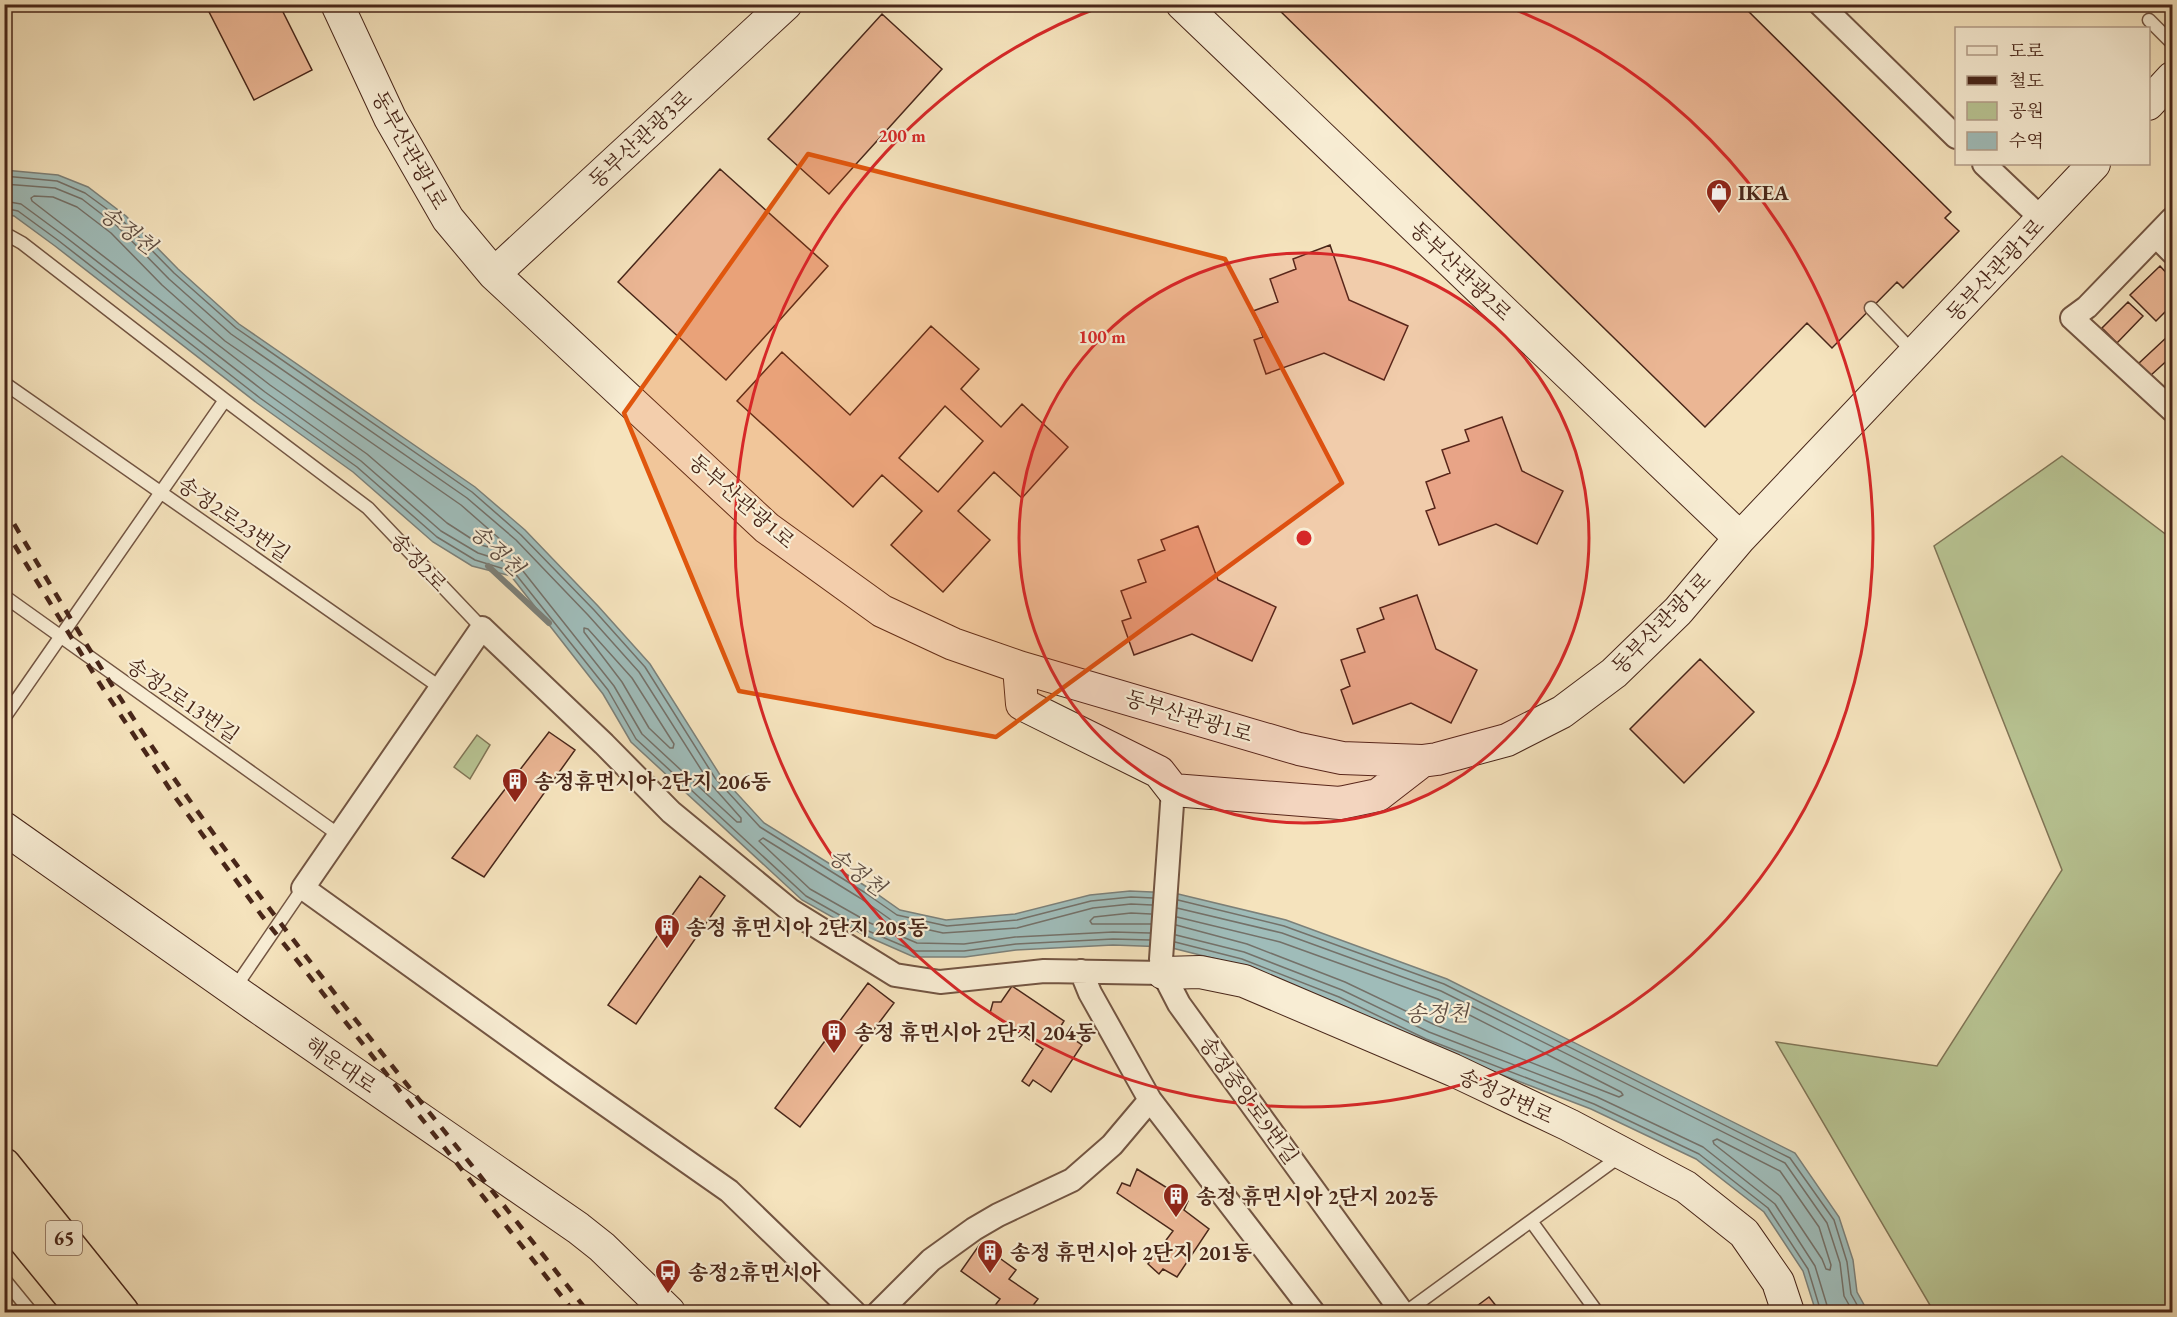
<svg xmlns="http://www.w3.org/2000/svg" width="2177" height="1317" font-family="'EB Garamond','Noto Serif KR',serif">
<rect width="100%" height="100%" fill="#f5e3bd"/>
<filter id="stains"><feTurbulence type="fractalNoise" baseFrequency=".00333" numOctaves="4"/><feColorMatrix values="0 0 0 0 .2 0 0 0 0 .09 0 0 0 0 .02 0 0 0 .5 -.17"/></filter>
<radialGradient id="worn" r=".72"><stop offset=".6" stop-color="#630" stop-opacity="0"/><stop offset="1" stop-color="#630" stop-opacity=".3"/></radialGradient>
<!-- green -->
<path fill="#b8c493" stroke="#807556" stroke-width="1.5" d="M2062 456 2172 539V1312H1934L1776 1042 1937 1066 2062 870 1934 546Z
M477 735 490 745 470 779 454 767Z"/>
<!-- water -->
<path fill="#9fbcb9" stroke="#7c8079" stroke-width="1.5" d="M4 170 58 175 88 187 126 216 178 269 239 324 475 487 525 530 598 606 650 664 720 775 764 823 867 887 900 910 946 920 1015 914 1090 895 1130 891 1174 893 1286 920 1447 979 1795 1153 1839 1217 1853 1260 1857 1292 1868 1312H1816L1803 1271 1764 1212 1696 1159 1591 1109 1424 1045 1337 1003 1240 965 1168 947 1113 945 1016 950 965 957H914L864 935 802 900 631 742 603 694 511 576 472 566 433 542 353 472 257 403 55 246 14 216 5 214Z"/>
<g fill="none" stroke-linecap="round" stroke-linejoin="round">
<!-- shore -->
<path stroke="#747169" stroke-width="1.5" d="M4 176 57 181 85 193 122 220 174 273 236 328 472 492 521 535 594 610 645 667 715 778 760 827 864 892 897 915 947 926 1017 920 1091 901 1131 897 1153 898
M4 184 55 188 82 199 117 226 169 279 231 334 467 498 516 540 588 615 639 672 709 782 741 818V822H737L642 734 614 686 519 566 478 553 441 531 361 461 265 392 63 235 21 204 4 201
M34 196 53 197 77 207 111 233 162 285 225 341 461 505 509 547 510 551 507 552 481 545 447 523 367 454 270 385 32 201 31 198Z
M4 208 18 211 59 241 260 398 357 467 437 537 475 560 514 572 608 690 636 739 806 896 866 930 915 951H964L1016 944 1113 939 1150 940
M584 628 588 629 632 678 674 744 673 748H670L649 728 622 682 584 632Z
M1178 900 1284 926 1444 984 1790 1158 1834 1220 1847 1262 1851 1294 1861 1312
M1177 908 1282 933 1441 991 1785 1163 1827 1223 1840 1263 1844 1296 1853 1312
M1151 924H1092L1090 921 1094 917 1131 913 1151 914
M1176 925 1247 944 1345 982 1433 1024 1619 1097 1623 1095 1621 1092 1438 999 1280 942 1177 917
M1150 933 1113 932 1015 937 964 944 917 943 870 923 810 889 759 841 763 838 860 898 894 922 943 933 1017 928 1093 908 1131 904 1152 905
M1176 935 1244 952 1342 990 1429 1032 1597 1097 1703 1147 1775 1204 1815 1266 1829 1312
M1175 942 1242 959 1339 997 1426 1039 1594 1104 1699 1154 1768 1208 1808 1269 1821 1312
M1717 1139 1780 1171 1819 1227 1831 1265 1830 1270 1826 1269 1822 1259 1780 1196 1714 1144 1713 1141Z"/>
<!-- stream -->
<path stroke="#7c8079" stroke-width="6" d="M488 566 549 623"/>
</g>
<!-- building -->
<path fill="#ebb694" stroke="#482619" stroke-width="1.5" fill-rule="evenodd" d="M205 4H279L312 70 254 100Z
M1273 4H1741L1951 212 1945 218 1959 231 1903 288 1897 282 1832 348 1807 323 1705 427Z
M882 14 942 69 829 194 768 139Z
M720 169 828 266 726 380 618 282Z
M1330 245 1349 300 1408 326 1384 380 1324 353 1266 374 1254 340 1263 337 1253 311 1278 302 1270 279 1296 269 1293 259Z
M2160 266 2172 279V305L2156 321 2130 295Z
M2128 302 2143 316 2117 343 2102 328Z
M931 326 979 369 961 389 1001 427 1022 404 1068 447 1022 498 994 472 958 511 990 540 943 592 891 545 922 511 882 475 853 507 737 401 782 352 850 415ZM945 406 983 441 938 492 899 458Z
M2168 336 2172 341V356L2150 376 2138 364Z
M1502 417 1522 471 1563 491 1537 544 1496 524 1439 545 1426 511 1435 508 1426 482 1450 473 1442 450 1469 441 1465 430Z
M1198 526 1218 580 1276 607 1252 661 1192 634 1134 655 1122 621 1131 618 1121 591 1146 582 1138 560 1165 550 1161 540Z
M1417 595 1436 649 1477 670 1451 723 1411 703 1353 724 1341 690 1350 686 1341 660 1365 652 1357 629 1384 619 1380 608Z
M1700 659 1754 712 1684 783 1630 729Z
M549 732 575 750 484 877 452 858Z
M700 876 725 896 636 1024 608 1005Z
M868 983 894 1003 800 1127 775 1108Z
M1012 986 1064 1021 1059 1029 1082 1045 1051 1092 1033 1080 1029 1086 1022 1081 1043 1049 990 1013 993 1002H1001Z
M1137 1169 1188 1201 1184 1210 1209 1229 1177 1277 1163 1269 1159 1274 1148 1264 1173 1231 1117 1193 1122 1183 1130 1186Z
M980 1244 1016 1270 1009 1279 1038 1299 1028 1312H990L1000 1299 961 1271Z
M1489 1297 1501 1312H1469Z"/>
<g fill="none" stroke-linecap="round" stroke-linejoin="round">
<defs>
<path id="lane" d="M2149 20 2172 43
M4 233 22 243 225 400 368 508 482 628
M1871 308 1914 353
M4 383 441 688
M4 596 339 835
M4 718 225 400
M234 989 303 888
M1531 1221 1597 1312
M4 1279 31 1312
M1406 1312 1623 1154"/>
<path id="street" d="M1820 4 1956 137
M1984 164 2042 219
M2172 219 2087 307 2072 318 2172 410
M2156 236 2172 252
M1173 790 1161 959 1163 973 1179 1004 1402 1312
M1081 971 1090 993 1150 1100 1313 1312
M854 1312 729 1191 562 1074 303 888 482 628 604 744 671 812 790 910 895 975 940 982 1044 971 1163 973
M879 1312 931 1260 974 1229 998 1215 1072 1180 1112 1145 1150 1100"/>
<path id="secondary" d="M337 4 390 118 448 219 494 274 767 528 882 611 953 644 1019 667 1299 749 1342 758 1422 761 1437 759 1507 740 1562 712 1614 673 1678 611 1740 538 2094 164
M1182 4 1740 538
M2148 104 2172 78
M494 274 786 4
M1019 667 1022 704 1159 772 1173 790 1340 803 1378 795 1422 761
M4 828 255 1005 578 1228 602 1247 669 1312
M1163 973 1200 972 1244 981 1453 1070 1569 1125 1686 1187 1744 1233 1778 1282 1788 1312"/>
<path id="highway" d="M4 1165 122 1312
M4 1214 84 1312"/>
</defs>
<!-- lane casing -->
<use href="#lane" stroke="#735542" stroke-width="15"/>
<!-- street casing -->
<use href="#street" stroke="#735542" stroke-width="26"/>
<!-- secondary casing -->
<use href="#secondary" stroke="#482619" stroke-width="34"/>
<!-- highway casing -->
<use href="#highway" stroke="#482619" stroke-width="36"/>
<!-- lane -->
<use href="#lane" stroke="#f8edd4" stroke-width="12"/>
<!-- street -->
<use href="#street" stroke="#f8edd4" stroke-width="22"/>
<!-- secondary -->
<use href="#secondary" stroke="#f8edd4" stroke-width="32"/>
<!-- highway -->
<use href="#highway" stroke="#f5e3bd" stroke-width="33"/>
<!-- rail -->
<path stroke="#482619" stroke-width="4.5" stroke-dasharray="10 10" stroke-linecap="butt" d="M4 507C61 603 118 700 183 791 310 970 453 1139 588 1312
M4 528 100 684 175 797 262 916 574 1312"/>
</g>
<!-- marked area -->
<path fill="#e0560d" fill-opacity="0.2" stroke="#e0560d" stroke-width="4.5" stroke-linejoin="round" d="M808 154 1225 259 1342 483 996 737 739 691 624 413Z"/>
<!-- distance rings -->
<circle cx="1304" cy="538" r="285" fill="#d62828" fill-opacity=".12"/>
<g fill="none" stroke="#d62828" stroke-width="3">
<circle cx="1304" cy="538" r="285"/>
<path d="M1503 5A569 569 0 1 1 1105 5"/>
</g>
<!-- icons -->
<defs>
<symbol id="shop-pin" viewBox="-11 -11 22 30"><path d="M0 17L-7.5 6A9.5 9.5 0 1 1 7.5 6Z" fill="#8f2418" stroke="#f8edd4"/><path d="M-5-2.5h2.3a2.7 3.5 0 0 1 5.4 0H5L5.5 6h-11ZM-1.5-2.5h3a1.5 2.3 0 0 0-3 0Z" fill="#fff"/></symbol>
<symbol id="building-pin" viewBox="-11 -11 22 30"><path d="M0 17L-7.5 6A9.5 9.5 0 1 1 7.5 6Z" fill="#8f2418" stroke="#f8edd4"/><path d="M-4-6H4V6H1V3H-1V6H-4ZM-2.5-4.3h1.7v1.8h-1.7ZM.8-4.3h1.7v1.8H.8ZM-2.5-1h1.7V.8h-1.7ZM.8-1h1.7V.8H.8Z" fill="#fff"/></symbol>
<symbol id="bus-pin" viewBox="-11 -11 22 30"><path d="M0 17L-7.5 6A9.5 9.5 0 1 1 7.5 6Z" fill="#8f2418" stroke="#f8edd4"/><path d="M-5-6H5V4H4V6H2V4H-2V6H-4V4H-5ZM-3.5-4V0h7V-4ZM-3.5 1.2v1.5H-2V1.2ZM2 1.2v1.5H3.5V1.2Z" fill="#fff"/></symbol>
</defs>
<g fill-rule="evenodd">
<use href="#shop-pin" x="1704" y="177" width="30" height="40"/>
<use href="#building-pin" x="500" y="766" width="30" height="40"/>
<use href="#building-pin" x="652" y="912" width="30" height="40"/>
<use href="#building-pin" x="819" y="1017" width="30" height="40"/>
<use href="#building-pin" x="1161" y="1181" width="30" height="40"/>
<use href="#building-pin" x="975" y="1237" width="30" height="40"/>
<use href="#bus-pin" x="653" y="1257" width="30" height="40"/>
</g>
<g text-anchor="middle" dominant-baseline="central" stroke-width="4.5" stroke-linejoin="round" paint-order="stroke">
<!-- shield labels -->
<rect fill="#f8edd4" stroke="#7d6251" stroke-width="1.5" x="46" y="1221" width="36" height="34" rx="4.5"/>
<g font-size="20" font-weight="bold" fill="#482619">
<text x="64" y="1238">65</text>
</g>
<!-- street labels -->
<g font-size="21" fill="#482619" stroke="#f8edd4">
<text transform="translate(640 139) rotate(-43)">동부산관광3로</text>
<text transform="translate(410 150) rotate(61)">동부산관광1로</text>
<text transform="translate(1995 270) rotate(-47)">동부산관광1로</text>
<text transform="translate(1461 271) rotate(44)">동부산관광2로</text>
<text transform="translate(742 501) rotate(41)">동부산관광1로</text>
<text transform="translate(234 519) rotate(35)">송정2로23번길</text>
<text transform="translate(419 562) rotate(47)">송정2로</text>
<text transform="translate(1661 623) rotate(-46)">동부산관광1로</text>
<text transform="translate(183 700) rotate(35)">송정2로13번길</text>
<text transform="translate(1189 716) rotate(17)">동부산관광1로</text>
<text transform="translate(341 1065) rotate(35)">해운대로</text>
<text transform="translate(1506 1096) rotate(25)">송정강변로</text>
<text transform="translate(1249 1100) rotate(54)">송정중앙로9번길</text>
</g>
<!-- poi labels -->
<g font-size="21" font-weight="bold" fill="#482619" stroke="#f8edd4" text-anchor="start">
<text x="1738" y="192">IKEA</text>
<text x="534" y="781">송정휴먼시아 2단지 206동</text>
<text x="686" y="927">송정 휴먼시아 2단지 205동</text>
<text x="854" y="1032">송정 휴먼시아 2단지 204동</text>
<text x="1196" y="1196">송정 휴먼시아 2단지 202동</text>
<text x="1010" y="1252">송정 휴먼시아 2단지 201동</text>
<text x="688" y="1272">송정2휴먼시아</text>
</g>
<!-- water labels -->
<g font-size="22" font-style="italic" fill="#5e4c41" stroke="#f8edd4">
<text transform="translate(128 230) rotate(37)">송정천</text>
<text transform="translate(497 550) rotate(43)">송정천</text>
<text transform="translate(857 872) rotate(36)">송정천</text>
<text x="1437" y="1013">송정천</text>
</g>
</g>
<circle cx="1304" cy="538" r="9" fill="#d62828" stroke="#f8edd4" stroke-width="3"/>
<g font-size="18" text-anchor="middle" font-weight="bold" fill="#d62828" stroke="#f8edd4" stroke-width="4.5" stroke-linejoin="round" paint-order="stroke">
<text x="902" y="142">200 m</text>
<text x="1102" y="343">100 m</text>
</g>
<!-- margin -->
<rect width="2177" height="1317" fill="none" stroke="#f5e3bd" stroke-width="24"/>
<rect x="6" y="6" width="2165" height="1305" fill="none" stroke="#482619" stroke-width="3"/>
<rect x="12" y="12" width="2153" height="1293" fill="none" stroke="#482619" stroke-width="1.5"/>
<!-- legend -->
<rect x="1955" y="27" width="195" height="138" fill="#f8edd4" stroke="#b29d89" stroke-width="1.5"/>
<rect x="1967" y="46" width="30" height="9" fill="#f8edd4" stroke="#b29d89" stroke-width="1.5"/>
<text x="2009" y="57" font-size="18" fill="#482619">도로</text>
<rect x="1967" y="76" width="30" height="9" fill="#482619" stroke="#b29d89" stroke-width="1.5"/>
<text x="2009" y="87" font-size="18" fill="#482619">철도</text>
<rect x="1967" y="102" width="30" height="18" fill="#b8c493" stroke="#b29d89" stroke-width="1.5"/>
<text x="2009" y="117" font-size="18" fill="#482619">공원</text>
<rect x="1967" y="132" width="30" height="18" fill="#9fbcb9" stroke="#b29d89" stroke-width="1.5"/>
<text x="2009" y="147" font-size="18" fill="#482619">수역</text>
<rect width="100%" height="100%" filter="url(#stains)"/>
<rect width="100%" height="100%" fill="url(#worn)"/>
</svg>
